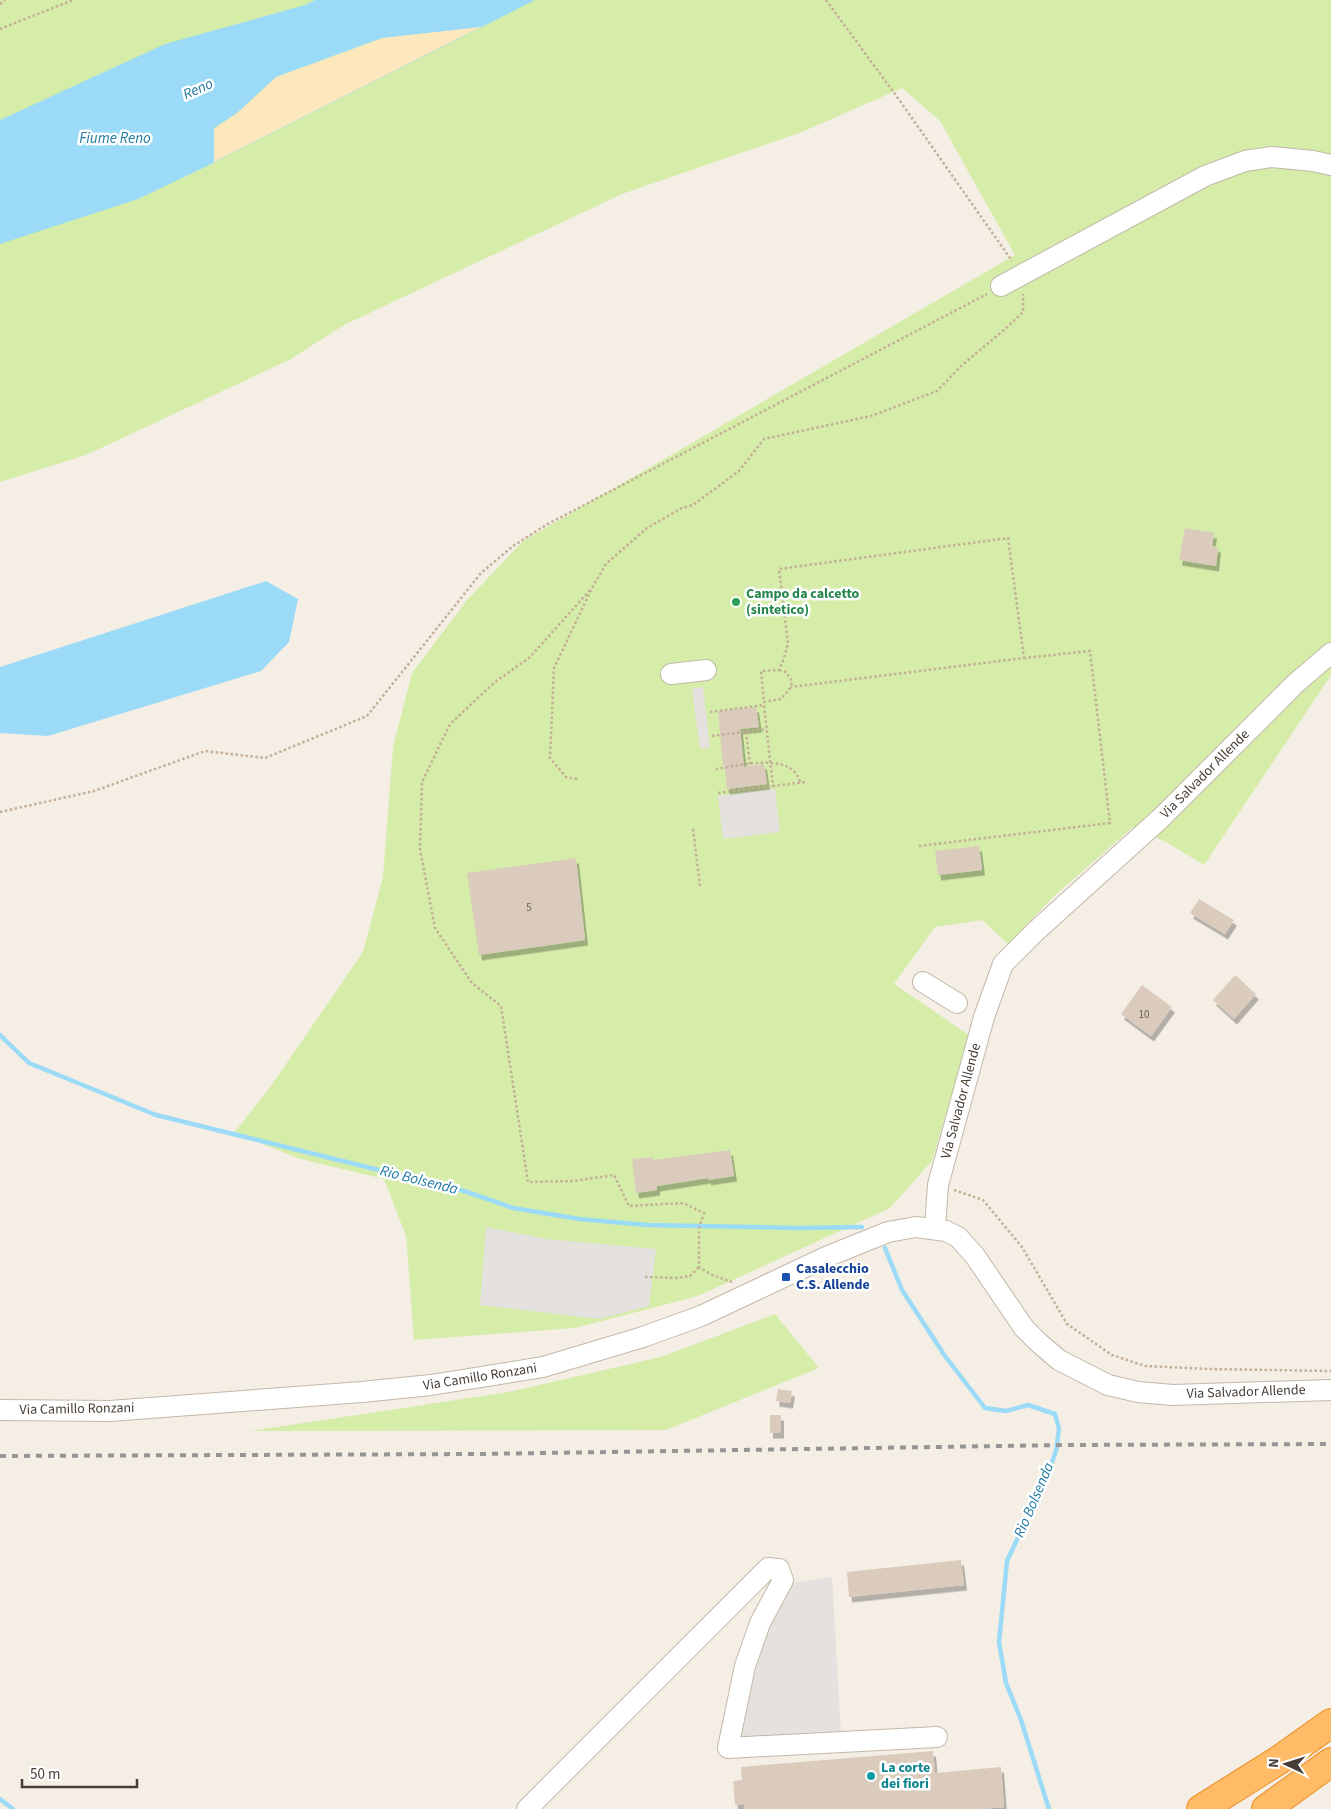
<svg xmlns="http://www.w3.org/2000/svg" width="1331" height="1809" font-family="'Source Sans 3',sans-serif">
<defs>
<filter id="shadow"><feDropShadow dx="3" dy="5.5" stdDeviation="0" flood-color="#0004"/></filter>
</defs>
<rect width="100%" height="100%" fill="#f4eee5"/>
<!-- green -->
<path fill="#d5eda9" d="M0 0H1331V675L1204 865 1166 842 1133 827 1052 898 1008 944 982 920 935 927 894 984 969 1035 932 1161 890 1208 698 1296 575 1328 414 1340 406 1236 384 1179 301 1159 234 1133 271 1086 363 952 383 877 393 747 412 673 468 599 523 541 1015 255 940 121 902 88 802 132 622 194 344 325 291 359 86 455 0 482Z
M775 1314 819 1368 666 1430 250 1431 509 1392 661 1357Z"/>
<!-- sand -->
<path fill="#fce8bc" d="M483 26 214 162V129L237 113 276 77 382 38Z"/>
<!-- parking -->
<path fill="#e4e1de" d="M703 687 710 747 700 749 692 689Z
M775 789 780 832 723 839 718 796Z
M486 1227 547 1239 656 1249 649 1306 600 1319 480 1305Z
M832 1577 841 1734 736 1742 750 1668 784 1584Z"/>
<!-- water -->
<path fill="#9bdbf7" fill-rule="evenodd" d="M315 0H535L203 168 138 199 0 244V120L165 44 305 5ZM481 27 214 162V128L237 113 276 77 382 38Z
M266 581 298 599 289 642 261 671 48 736 0 733V667Z"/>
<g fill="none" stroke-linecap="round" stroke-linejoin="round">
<!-- stream -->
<path stroke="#9bdbf7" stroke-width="4.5" d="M0 1035 29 1063 156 1115 464 1191 513 1208 579 1219 647 1225 797 1228 862 1227
M885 1248 902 1290 945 1356 985 1408 1006 1411 1028 1405 1055 1414 1059 1429 1056 1451 1048 1473 1007 1561 999 1642 1006 1683 1021 1720 1049 1809
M0 1799 13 1809"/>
</g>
<!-- building -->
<path fill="#dacbbc" filter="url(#shadow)" d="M1185 528 1214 533 1212 546 1218 547 1216 566 1179 560Z
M756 707 759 727 740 729 744 767 764 764 767 784 727 789 724 765 723 766 718 711Z
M979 846 982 870 938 875 935 851Z
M576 858 585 940 479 955 467 873Z
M1199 899 1234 920 1225 934 1190 913Z
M1235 975 1256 994 1234 1019 1213 1000Z
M1142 985 1172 1007 1151 1036 1121 1014Z
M730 1150 734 1176 708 1180V1178L657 1186V1190L636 1193 632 1159 653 1157V1160Z
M778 1389 792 1391 790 1403 776 1401Z
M770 1415H781V1433H770Z
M961 1560 964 1585 849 1597 847 1572Z
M933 1751 935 1773 1001 1767 1004 1807 980 1809H744V1804L735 1805 733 1781 742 1780 741 1767Z"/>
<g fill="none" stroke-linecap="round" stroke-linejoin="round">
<defs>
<path id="minor" d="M1001 286 1205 176 1245 161 1272 157 1313 161 1331 165
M671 674 706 670
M923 982 957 1003
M935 1228 938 1185 984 1017 1003 964 1036 931 1161 818 1296 683 1331 653
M0 1410 110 1411 362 1392 431 1385 543 1367 643 1337 701 1316 826 1257 888 1232 916 1227 946 1231 958 1237 975 1256 1024 1328 1039 1343 1059 1360 1108 1385 1138 1392 1173 1395 1331 1390
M527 1809 768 1568 779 1569 783 1580 760 1623 745 1666 728 1748 937 1737"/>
<path id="highway" d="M1201 1809 1279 1760 1331 1723
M1266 1809 1331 1762"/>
</defs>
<!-- minor casing -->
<use href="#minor" stroke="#c3b8a9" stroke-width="22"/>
<!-- highway casing -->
<use href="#highway" stroke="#ec8e27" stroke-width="30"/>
<!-- path -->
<path stroke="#c4af96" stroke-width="2.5" stroke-dasharray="2.5 2.5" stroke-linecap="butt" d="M826 0 900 101 1012 261
M0 4 5 0
M0 29 73 0
M590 590 530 657 495 682 450 724 422 782 420 849 435 928 472 983 501 1006 528 1182 574 1181 614 1175 629 1206 683 1203 704 1213 699 1228V1267L712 1275 732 1282
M779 670 786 672 792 681 791 687 781 699 764 702 761 671 779 670 784 658 788 643 779 569 1008 538 1024 658 791 687
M710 712 764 705 773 787
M746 732 750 765
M712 736 767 729
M716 769C739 766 792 751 800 782
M577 779 566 777 550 758 554 668 592 588 606 564 647 528 682 508 693 505 739 471 764 439 871 416 937 391 961 366 1004 330 1023 312V294
M718 793 805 782
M0 812 94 791 205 751 265 758 367 716 481 573 513 546 546 525 987 294
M693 829 700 886
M919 846 1110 823 1090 651 1024 658
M954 1190 983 1200 1022 1247 1067 1324 1112 1355 1145 1366 1209 1369 1331 1371
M645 1277 677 1278 690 1276 699 1267"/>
<!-- minor -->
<use href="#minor" stroke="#fff" stroke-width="20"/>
<!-- highway -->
<use href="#highway" stroke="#ffbb65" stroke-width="28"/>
<!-- rail -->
<path stroke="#959595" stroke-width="4" stroke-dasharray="6 6" stroke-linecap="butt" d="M0 1456 478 1454 1065 1445 1331 1444"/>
</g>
<!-- markers -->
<circle fill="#2e9e5b" stroke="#fff" stroke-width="2" cx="736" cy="602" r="5"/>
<rect fill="#1a4fb4" stroke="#fff" stroke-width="2" x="781" y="1272" width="10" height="10" rx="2.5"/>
<circle fill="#0f9aa8" stroke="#fff" stroke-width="2" cx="871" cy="1776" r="5"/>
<g text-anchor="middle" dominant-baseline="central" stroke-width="5" stroke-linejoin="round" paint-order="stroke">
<!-- number labels -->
<g font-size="11" fill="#6c6056">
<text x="529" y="907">5</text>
<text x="1144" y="1014">10</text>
</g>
<!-- leisure labels -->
<g font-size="14" font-weight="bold" fill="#27864d" stroke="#fff" text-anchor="start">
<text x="746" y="594">Campo da calcetto<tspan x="746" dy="16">(sintetico)</tspan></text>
</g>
<!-- street labels -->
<g font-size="14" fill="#473d34" stroke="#fff">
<text transform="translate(1205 774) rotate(-45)">Via Salvador Allende</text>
<text transform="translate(961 1101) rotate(-75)">Via Salvador Allende</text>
<text transform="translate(480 1377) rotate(-9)">Via Camillo Ronzani</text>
<text transform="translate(1246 1392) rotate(-2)">Via Salvador Allende</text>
<text transform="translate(77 1409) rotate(-1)">Via Camillo Ronzani</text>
</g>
<!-- transit labels -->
<g font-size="14" font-weight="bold" fill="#164399" stroke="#fff" text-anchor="start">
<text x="796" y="1269">Casalecchio<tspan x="796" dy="16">C.S. Allende</tspan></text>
</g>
<!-- culture labels -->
<g font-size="14" font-weight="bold" fill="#0d838f" stroke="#fff" text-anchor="start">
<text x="881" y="1768">La corte<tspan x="881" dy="16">dei fiori</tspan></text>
</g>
<!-- water labels -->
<g font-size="15" font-style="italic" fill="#207aa3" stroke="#fff">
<text transform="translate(198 89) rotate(-24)">Reno</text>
<text x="115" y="138">Fiume Reno</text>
<text transform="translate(419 1180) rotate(14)">Rio Bolsenda</text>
<text transform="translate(1034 1500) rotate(-67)">Rio Bolsenda</text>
</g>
</g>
<!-- north arrow -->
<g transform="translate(1286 1764) rotate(274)" stroke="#ffffff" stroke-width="4" paint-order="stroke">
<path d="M0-4L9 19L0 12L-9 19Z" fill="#473d34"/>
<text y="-8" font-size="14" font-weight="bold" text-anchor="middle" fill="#473d34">N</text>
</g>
<!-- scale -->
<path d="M22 1779v8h115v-8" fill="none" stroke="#473d34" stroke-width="2.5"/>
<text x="30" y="1779" font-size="15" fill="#473d34" stroke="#ffffff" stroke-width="4" paint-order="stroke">50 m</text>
</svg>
